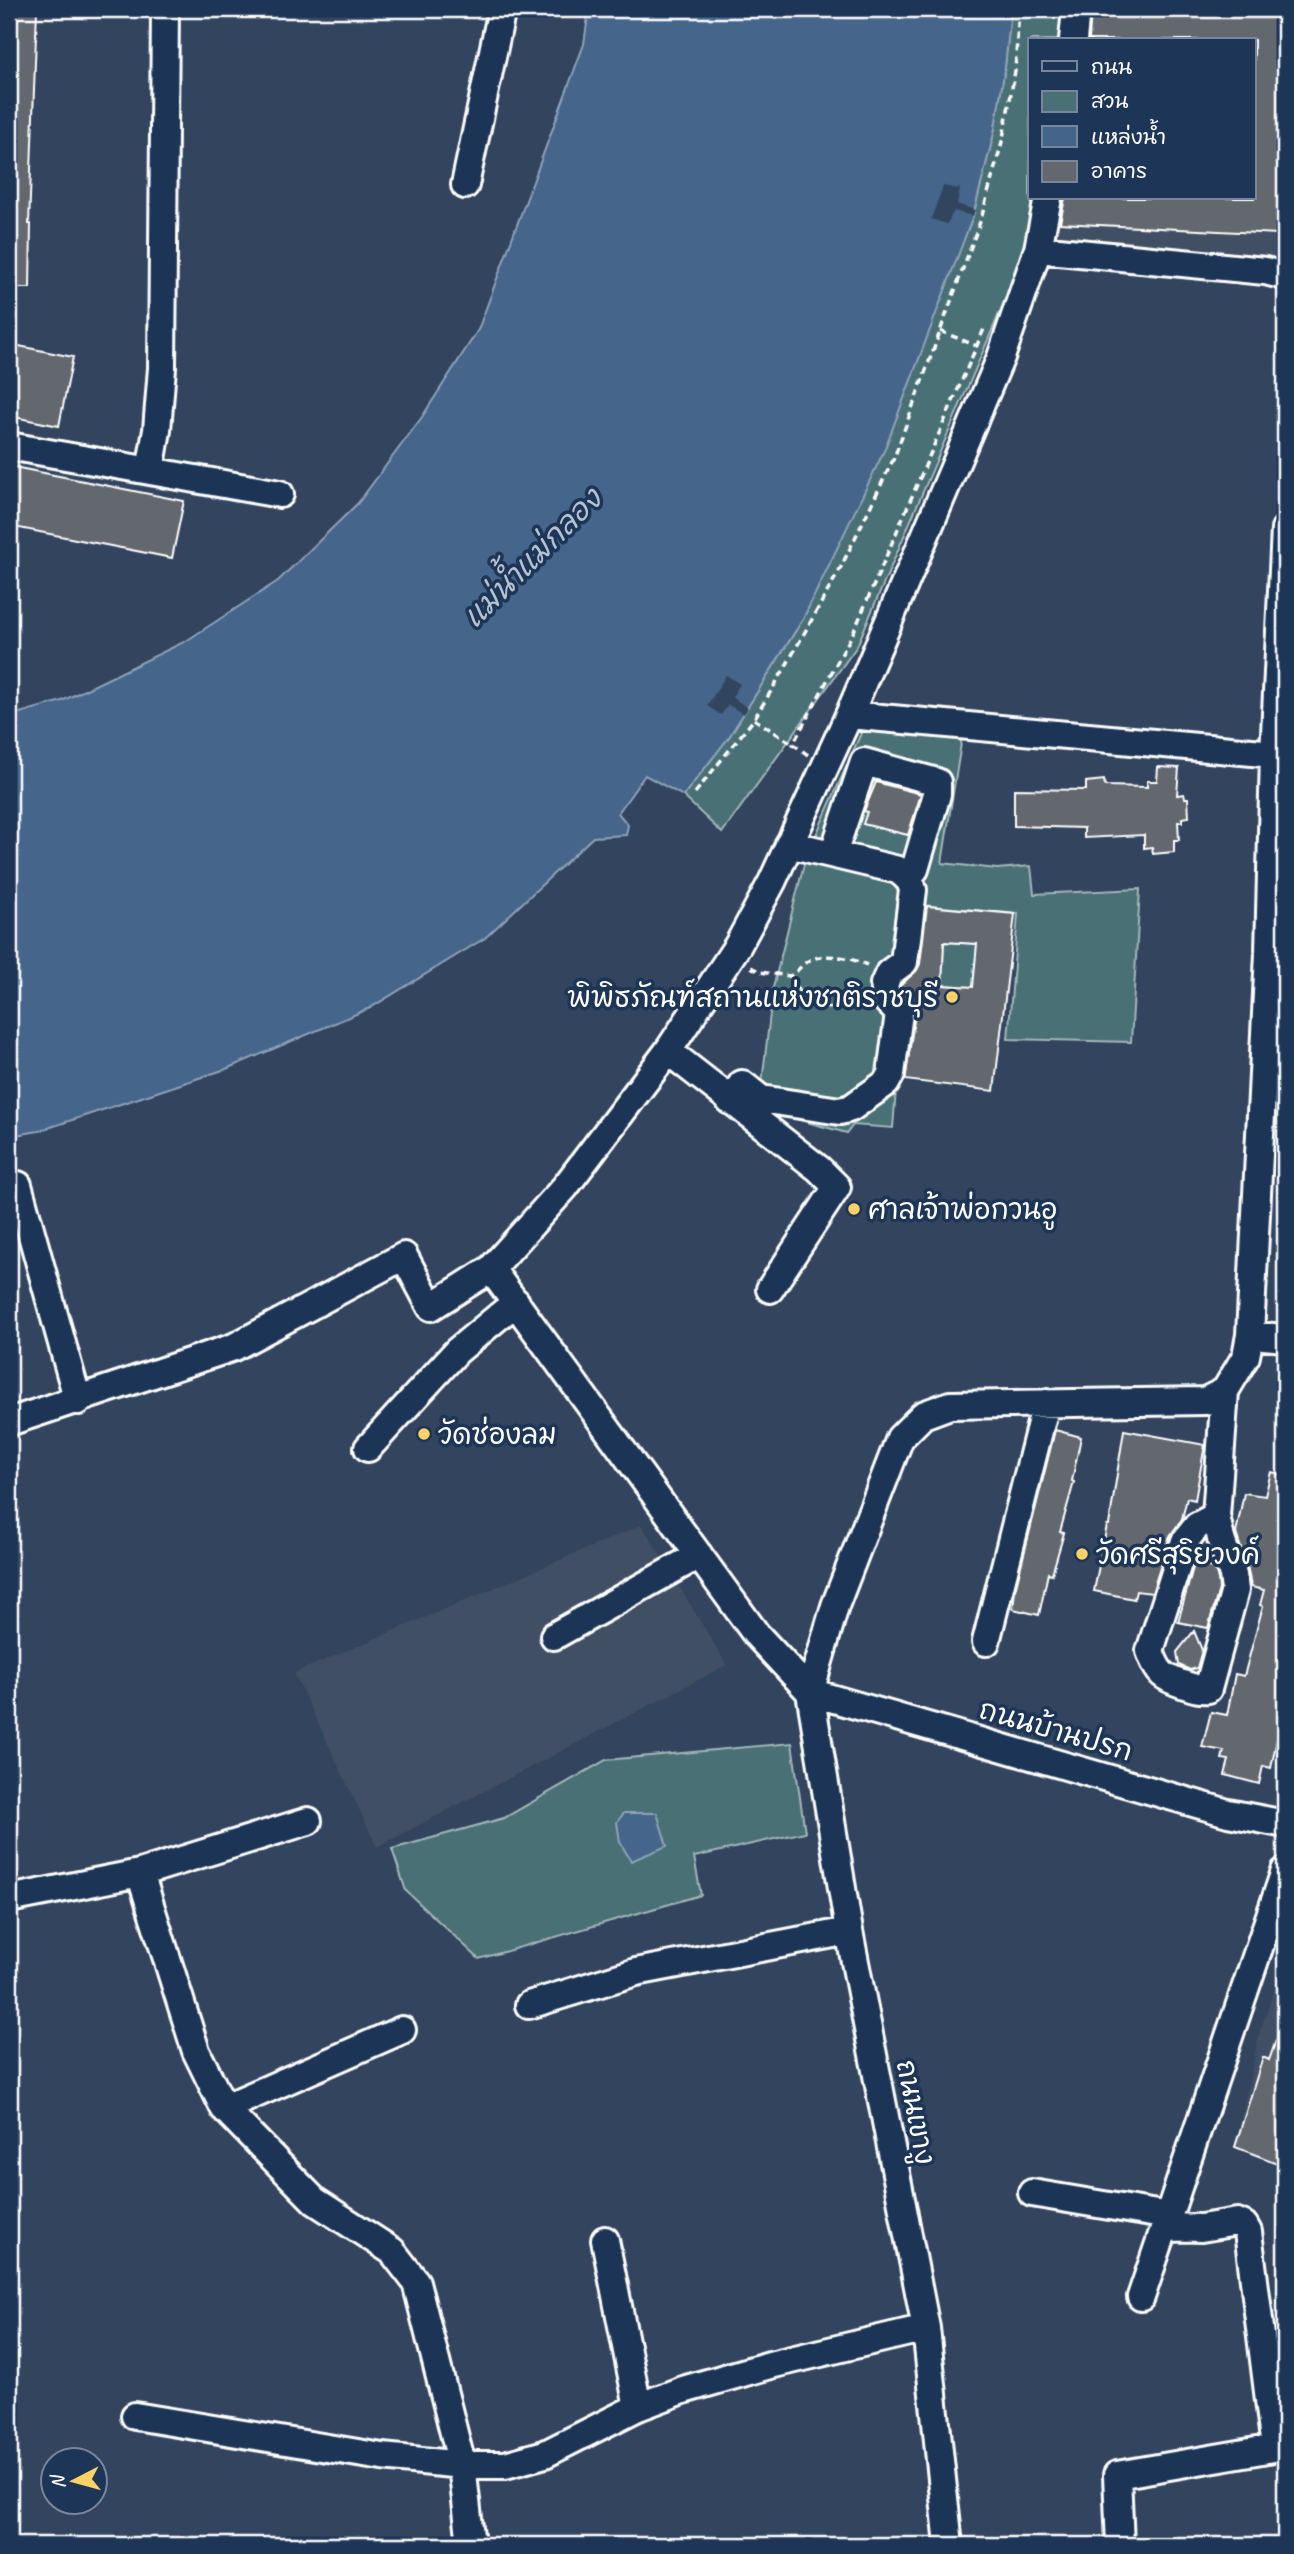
<svg xmlns="http://www.w3.org/2000/svg" width="1294" height="2554" font-family="Caveat,'Playpen Sans Thai',sans-serif">
<rect width="100%" height="100%" fill="#32445e"/>
<filter id="ink" filterUnits="userSpaceOnUse"><feTurbulence type="fractalNoise" baseFrequency=".0143" numOctaves="2"/><feDisplacementMap in="SourceGraphic" scale="14" xChannelSelector="R" yChannelSelector="G"/><feConvolveMatrix kernelMatrix="1 2 1 2 8 2 1 2 1" color-interpolation-filters="sRGB"/></filter>
<g filter="url(#ink)">
<!-- built -->
<path fill="#414f63" d="M1082 9H1285V268L1049 243 1055 198H1254V40H1077Z
M642 1525 727 1665 377 1847 294 1673Z
M1285 1957V2166L1235 2147 1259 2035Z"/>
<!-- green -->
<path fill="#497074" stroke="#a4b8ba" stroke-width="2" d="M1011 9H1062L1058 40H1030V198H1034L1020 265 857 646 722 833 683 796 729 737 803 619 973 216 994 133 1005 67Z
M871 726 962 737 942 863 997 869 1031 866 1034 894 1140 889 1131 1042 1008 1039 1018 914 922 905 907 977H891L888 1001H903L893 1128 853 1125 847 1133 759 1109 773 988 805 860 861 733Z
M944 942 977 944 973 987 942 985Z
M792 1743 805 1832 694 1857 701 1895 479 1959 406 1891 392 1849 504 1818 606 1760Z"/>
<!-- water -->
<path fill="#44658a" stroke="#8fa3b9" stroke-width="2" d="M589 9H1011L1005 67 994 133 973 216 884 451 803 619 729 737 683 796 645 775 618 813 628 825 626 835 593 837 485 938 370 1008 226 1069 39 1131 9 1136V716L62 701 186 641 278 581 358 503 422 417 478 330 584 44Z
M624 1813H657L667 1846 631 1861 620 1842 617 1822Z"/>
<!-- pier -->
<path fill="#32445e" d="M943 186 960 189 957 204 975 210 973 216 954 211 947 224 931 219Z
M726 675 740 684 732 697 748 708 744 714 728 705 721 715 707 706Z"/>
<!-- building -->
<path fill="#64686e" stroke="#fff" stroke-width="2" fill-rule="evenodd" d="M9 9H37L29 224H31L30 288H9Z
M1091 9H1285V132L1278 234 1060 223 1065 198H1254V40H1089Z
M9 344 73 357 59 426 9 416Z
M9 466 184 501 172 558 9 526Z
M1158 767 1179 768 1177 795 1184 794 1185 798H1188L1189 817 1182 818V822H1178L1179 840H1174V852L1153 854 1152 847 1144 848V835L1084 838V828L1014 826V789L1086 790V782L1104 780 1105 786 1147 787V781H1157Z
M876 782 921 794 908 835 863 824 867 812 864 811Z
M927 906 1015 914 994 1091 905 1080 915 1014 914 1007 902 993 900 986 917 970 920 964ZM944 942 977 944 973 987 942 985Z
M1055 1430 1081 1437 1072 1481 1074 1482 1060 1532 1064 1533 1052 1574 1048 1573 1039 1615 1013 1609 1015 1590Z
M1124 1430 1205 1445 1195 1500 1187 1498 1182 1519 1170 1536 1152 1593 1136 1591 1134 1599 1094 1591 1107 1525H1109Z
M1271 1472 1285 1475V1726L1280 1725 1271 1768 1263 1766 1259 1784 1225 1775 1229 1760 1222 1759 1224 1751 1202 1747 1211 1712 1227 1715 1235 1674 1244 1676 1263 1606 1260 1605 1264 1590 1251 1587 1248 1570 1236 1533 1244 1493 1265 1496Z
M1194 1564 1214 1568 1218 1579 1219 1589 1208 1628 1178 1622Z
M1194 1631 1202 1650 1197 1668 1190 1670 1179 1665 1177 1652Z
M1283 2021H1285V2166L1235 2147 1263 2057 1269 2060Z"/>
<g fill="none" stroke-linecap="round" stroke-linejoin="round">
<defs>
<path id="minor" d="M1073 40 1076 9
M465 185 502 9
M1038 249 1265 271 1285 276
M9 446 280 494
M150 471 157 430 162 368 165 9
M849 715 1274 754
M833 854 864 762 937 782V794L915 869 907 878
M668 1051 819 1169 837 1187 770 1289
M730 1101 742 1084 761 1099 840 1111 851 1108 886 1083 891 1074 899 1013 887 1001 884 984 889 973 904 962 913 890 910 880 898 870 789 844
M18 1185 78 1401
M491 1269 756 1634 810 1692
M1250 1335 1285 1338
M9 1422 234 1347 404 1256 431 1307 491 1269 565 1187 668 1051 738 945 772 882 849 715 1001 357 1038 249 1048 198
M368 1448 457 1351 516 1302
M1216 1516 1197 1526 1185 1541 1150 1651C1158 1674 1163 1678 1185 1685 1194 1688 1200 1690 1208 1689L1235 1590 1233 1575 1221 1539 1216 1516 1225 1391
M554 1636 699 1555
M986 1642 1046 1403
M810 1692 1228 1813 1285 1824
M140 1873 196 2051 224 2108 315 2201 392 2251 416 2282 462 2465 471 2545
M9 1899 140 1873 308 1821
M529 2005 636 1972 849 1931
M224 2108 402 2030
M1032 2193 1169 2216
M1165 2227 1201 2228 1237 2222 1244 2225 1248 2232 1275 2448
M605 2240 638 2407
M1141 2297 1285 1871
M135 2416 382 2457 462 2465H505L545 2454 638 2407 683 2390 770 2365 926 2328
M949 2545 926 2328 849 1931 810 1692 835 1606 900 1438 923 1415 950 1405 1205 1401 1225 1391 1246 1356 1250 1335 1269 953 1274 754 1285 529
M1120 2545 1117 2475 1285 2446"/>
</defs>
<!-- minor casing -->
<use href="#minor" stroke="#fff" stroke-width="32"/>
<!-- path -->
<path stroke="#fff" stroke-width="3.5" stroke-dasharray="7 5" stroke-linecap="butt" d="M940 331 977 346
M754 719 793 744
M808 755 793 744 854 631 984 329
M695 793 754 719 782 673 839 571 894 458 981 219 1003 138 1015 71 1019 9
M751 967 760 972 790 976C798 972 803 962 812 959 828 953 852 958 867 965
M790 976C796 983 799 993 806 1000 818 1011 852 1010 866 1001"/>
<!-- minor -->
<use href="#minor" stroke="#1d3557" stroke-width="26"/>
</g>
</g>
<!-- markers -->
<g fill="#ffd166" stroke="#1d3557" stroke-width="2.5">
<circle cx="952" cy="997" r="7"/>
<circle cx="854" cy="1209" r="7"/>
<circle cx="424" cy="1434" r="7"/>
<circle cx="1082" cy="1554" r="7"/>
</g>
<g text-anchor="middle" dominant-baseline="central" stroke-width="7" stroke-linejoin="round" paint-order="stroke">
<!-- poi labels -->
<g font-size="28" fill="#fff" stroke="#1d3557" text-anchor="start">
<text x="938" y="997" text-anchor="end">พิพิธภัณฑ์สถานแห่งชาติราชบุรี</text>
<text x="868" y="1209">ศาลเจ้าพ่อกวนอู</text>
<text x="438" y="1434">วัดช่องลม</text>
<text x="1096" y="1554">วัดศรีสุริยวงค์</text>
</g>
<!-- street labels -->
<g font-size="28" fill="#fff" stroke="#1d3557">
<text transform="translate(1056 1730) rotate(16)">ถนนบ้านปรก</text>
<text transform="translate(916 2112) rotate(79)">ถนนเขางู</text>
</g>
<!-- water labels -->
<g font-size="30" font-style="italic" fill="#b4c1d0" stroke="#1d3557">
<text transform="translate(532 558) rotate(-45)">แม่น้ำแม่กลอง</text>
</g>
</g>
<!-- margin -->
<rect width="1294" height="2554" fill="none" stroke="#1d3557" stroke-width="35"/>
<rect x="18" y="18" width="1259" height="2519" fill="none" stroke="#fff" stroke-width="2.5" filter="url(#ink)"/>
<!-- legend -->
<rect x="1028" y="38" width="228" height="161" fill="#1d3557" stroke="#77869a" stroke-width="2"/>
<rect x="1042" y="61" width="35" height="10" fill="#1d3557" stroke="#77869a" stroke-width="2"/>
<text x="1091" y="74" font-size="21" fill="#ffffff">ถนน</text>
<rect x="1042" y="91" width="35" height="21" fill="#497074" stroke="#77869a" stroke-width="2"/>
<text x="1091" y="108" font-size="21" fill="#ffffff">สวน</text>
<rect x="1042" y="126" width="35" height="21" fill="#44658a" stroke="#77869a" stroke-width="2"/>
<text x="1091" y="144" font-size="21" fill="#ffffff">แหล่งน้ำ</text>
<rect x="1042" y="161" width="35" height="21" fill="#64686e" stroke="#77869a" stroke-width="2"/>
<text x="1091" y="178" font-size="21" fill="#ffffff">อาคาร</text>
<!-- north arrow -->
<g transform="translate(74 2481) rotate(264)"><circle r="33" fill="#1d3557" stroke="#77869a" stroke-width="2"/>
<path d="M0-5L12 26L0 18L-12 26Z" fill="#ffd166"/>
<text y="-10" font-size="19" font-weight="bold" text-anchor="middle" fill="#ffffff">N</text>
</g>
</svg>
